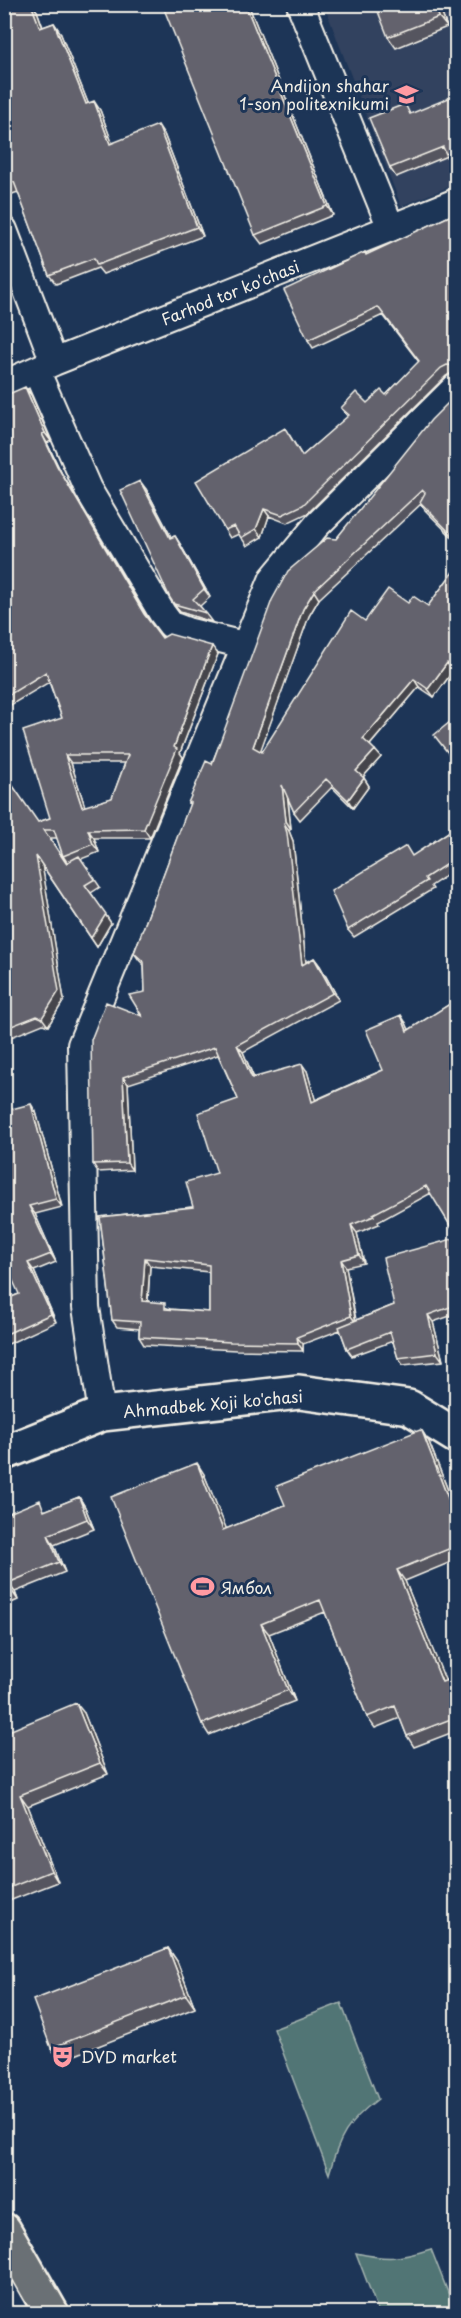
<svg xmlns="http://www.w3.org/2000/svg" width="461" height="2318" font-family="'Playpen Sans',sans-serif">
<rect width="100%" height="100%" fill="#1d3557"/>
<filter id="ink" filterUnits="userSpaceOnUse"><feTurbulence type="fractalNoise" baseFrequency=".0167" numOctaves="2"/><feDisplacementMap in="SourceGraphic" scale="12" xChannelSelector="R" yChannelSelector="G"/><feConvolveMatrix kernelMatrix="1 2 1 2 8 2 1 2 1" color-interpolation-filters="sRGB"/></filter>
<g filter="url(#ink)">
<!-- built -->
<path fill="#32425e" d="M324 5H456V184L401 206Z"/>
<!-- green -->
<path fill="#517475" stroke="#a2b2ae" stroke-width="1.5" d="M341 2003 378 2099C347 2122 339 2138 329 2174L274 2029Z
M431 2249 456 2313H379L356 2253C388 2260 399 2259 431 2249Z"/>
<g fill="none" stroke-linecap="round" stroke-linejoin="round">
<defs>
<path id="street" d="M300 4 391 228
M4 230 54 362
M36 370 88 489 162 613 171 625 187 631 244 645
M4 384 54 362 456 202
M102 1414 86 1307 81 1045 273 578 317 525 456 387"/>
<path id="secondary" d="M4 1453 102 1414 299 1392 409 1407 456 1436"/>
<path id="primary" d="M4 2230 52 2314"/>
</defs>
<!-- street casing -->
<use href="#street" stroke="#f4f1e8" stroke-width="30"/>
<!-- secondary casing -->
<use href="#secondary" stroke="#f4f1e8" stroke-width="38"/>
<!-- primary casing -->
<use href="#primary" stroke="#f4f1e8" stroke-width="38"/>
<!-- street -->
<use href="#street" stroke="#1d3557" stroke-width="26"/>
<!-- secondary -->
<use href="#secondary" stroke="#1d3557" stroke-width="33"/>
<!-- primary -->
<use href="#primary" stroke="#6b7074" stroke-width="33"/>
</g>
<!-- wall -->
<path fill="#55545e" stroke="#f4f1e8" stroke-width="1.5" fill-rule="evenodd" d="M4 4H6V11L23 4H32L37 11 43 27 54 23 60 32 88 103 100 110 112 143 164 134 203 236 103 274 98 268 56 284 49 275 18 192 4 197Z
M248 4 333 215 262 244 255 235Z
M438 4 447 27 396 48 388 37Z
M456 95V160L452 162 447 156 396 177 390 168Z
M456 213V373L453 372 446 376 308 513 287 523 269 516 262 537 247 546 239 534 230 538 225 530 290 436 302 456 348 417 341 408 367 403 386 395 419 362 383 315 313 348 308 340 365 252 367 255Z
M31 395 51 441 47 443 62 474 149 620 162 638 218 654 180 753 183 757 150 838H94L99 852 81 859 100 887 91 893 111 923 97 947 42 865 64 1000 48 1026 43 1024 4 1040V982L12 979 38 822 50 818 62 718 49 682 4 709V396ZM71 763H125L112 798 85 807ZM50 838H57L63 856 67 862H66Z
M456 395V541L425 510 421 504 319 599 309 616 260 751 262 752 365 621 408 603 428 606 456 568V673L453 671 434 697 419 687 370 745 381 757 363 777 369 786 353 808 332 787 300 820 294 812 288 798 291 829 289 831 293 841 306 963 314 958 320 966 339 1000 243 1052 254 1078 307 1071 315 1100 383 1070 406 1023 409 1030 456 1000V1235L431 1193 378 1222 379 1224 357 1233 364 1263 346 1267 356 1320 394 1305 456 1238V1314L433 1322 443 1361 403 1365 398 1358 393 1341 352 1356 347 1349 340 1330 303 1344V1351L236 1350 144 1345 139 1337V1329L117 1327 112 1320 100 1217 193 1207 217 1173 238 1099 218 1055 128 1084 132 1170 98 1172 93 1164 142 1016 145 992 144 965 139 960 134 953 190 804 188 803 212 764 336 539ZM150 1266 209 1272V1312L170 1309 148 1301Z
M146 489 171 537 175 536 180 544 210 597 200 606 212 622 180 612 170 598Z
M456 827V869L431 886 433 889 354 937 348 930 413 856Z
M36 1112 62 1207 35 1214 56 1262 34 1271 56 1322 4 1346V1300L19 1294 9 1207Z
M422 1431 429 1442 456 1511V1560L405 1581 445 1681 456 1677V1731L414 1747 407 1736 400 1718 375 1728 367 1717 325 1612 269 1634 295 1701 209 1735 202 1724 204 1474 226 1529 285 1505Z
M79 1497 85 1507 94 1529 54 1545 65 1572 15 1592 18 1600 4 1606V1515L47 1510Z
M84 1713 108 1774 28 1806 58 1882 4 1903V1733Z
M168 1948 177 1961 195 2008 60 2061 51 2048Z"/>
<!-- shaded-wall -->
<path fill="#45454c" stroke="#f4f1e8" stroke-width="1.5" d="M31 4 37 11 46 37 40 28Z
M245 4H248L333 215 327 206Z
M434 4H438L447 27 439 17Z
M54 23 60 32 92 113 86 104Z
M94 101 100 110 116 153 110 144Z
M158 125 164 134 203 236 197 227Z
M25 387 31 395 51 441 45 433Z
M42 434 47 443 62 474 150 622 57 466Z
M140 481 146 489 176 546 170 538Z
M264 509 269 516 262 537 256 529Z
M175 536 180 544 210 597 204 589Z
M314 591 319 599 309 616 259 755 253 747 303 609Z
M212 646 218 654 180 753 183 757 150 838 144 829 174 747Z
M447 663 453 671 434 697 428 689Z
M414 679 419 687 369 746 363 739Z
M375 750 381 757 362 778 356 771Z
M65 755 71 763 88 816 82 807Z
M364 778 369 786 353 808 348 800Z
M282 785 287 793 291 829 286 821Z
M284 823 289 831 293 841 307 973 302 965Z
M88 830 94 838 99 852 93 844Z
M36 856 42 864 64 1000 48 1026 42 1018Z
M85 885 111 923 97 947 91 938Z
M314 958 320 966 339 1000 333 993Z
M401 1015 406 1023 413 1039 407 1031Z
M237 1045 243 1052 257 1086 252 1078Z
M302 1064 307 1071 318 1109 312 1102Z
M123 1077 128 1084 132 1170 127 1163Z
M31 1104 36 1112 62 1207 56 1199Z
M29 1206 35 1214 56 1262 51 1254Z
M351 1225 357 1233 364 1263 359 1255Z
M145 1258 150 1266 147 1308 142 1301Z
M341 1260 346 1267 356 1323 351 1316Z
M28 1263 34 1271 56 1322 51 1314Z
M428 1315 433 1322 443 1361 437 1353Z
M297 1337 303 1344V1351L298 1343Z
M422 1431 429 1442 456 1511V1519Z
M197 1463 204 1474 231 1540 223 1530Z
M79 1497 85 1507 94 1529 87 1519Z
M48 1535 54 1545 65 1572 59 1562Z
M397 1570 405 1581 450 1692 442 1682Z
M8 1583 15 1592 18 1600 11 1590Z
M261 1624 269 1634 295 1701 288 1690Z
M76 1703 84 1713 108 1774 100 1763Z
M20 1795 28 1806 58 1882 51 1871Z
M168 1948 177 1961 195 2008 186 1995Z"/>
<!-- building -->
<path fill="#63626d" stroke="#f4f1e8" stroke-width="1.5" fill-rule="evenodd" d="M23 4H31L40 28 54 23 86 104 94 101 110 144 158 125 197 227 97 265 94 258 49 275 14 182 4 185V12Z
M162 4H245L327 206 255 235Z
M375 4H434L439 17 388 37Z
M456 95V150L446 154 443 147 390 168 369 118 405 104 410 114Z
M456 213V258L451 261 456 270V366L447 365 441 368 303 505 282 515 264 509 256 529 241 538 234 526 225 530 196 481 285 428 302 456 349 415 341 408 356 392 367 403 381 390 386 395 419 361 378 307 308 340 284 290 365 252 366 255Z
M25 387 45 433 42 434 57 466 144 614 162 638 169 634 212 646 174 747 177 749 144 829 88 830 93 844 63 856 54 830H44L66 863 79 856 95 879 85 885 106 914 91 938 36 856 59 991 42 1018 37 1016 4 1029V982L12 979 7 949 4 944V820L9 818 4 811V773L38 822 50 818 23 731 62 718 46 672 4 698V396ZM65 755H128L112 798 82 807Z
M456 395V539L420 502 425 493 422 490 314 591 303 609 253 747 262 752 351 611 365 621 388 589 408 603 413 596 428 606 456 568V669L447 663 428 689 414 679 363 739 375 750 356 771 364 778 348 800 326 779 294 812 282 785 286 821 284 823 287 833 302 965 314 958 333 993 237 1045 252 1078 302 1064 312 1102 383 1070 366 1030 401 1015 407 1031 456 1000V1144L455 1145 456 1148V1235L426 1186 373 1214 374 1216 351 1225 359 1255 341 1260 351 1316 297 1337 298 1343 231 1342 139 1337 140 1322 112 1320 100 1217 193 1207 186 1182 217 1173 198 1113 238 1099 215 1047 123 1077 127 1163 93 1164 91 1040 106 1002 142 1016 129 995 145 992 144 962 134 953 190 803H188L206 761 212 764 272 600 288 571 327 538 336 539 431 420ZM145 1258 209 1265V1312L165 1309V1303L142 1301Z
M140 481 170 538 175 536 204 589 193 599 206 613 174 604 170 598 120 490Z
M456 717V763L434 735Z
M456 827V858L425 878 427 881 348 930 331 891 406 846 412 856Z
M31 1104 56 1199 29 1206 51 1254 28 1263 51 1314 4 1335V1300L19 1294 4 1261V1209L9 1207 4 1191V1111Z
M456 1238V1305L428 1315 437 1353 398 1358 390 1332 347 1349 339 1327 394 1305 383 1258Z
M420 1430 422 1431 456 1519V1546L397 1570 442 1682 456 1677V1717L407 1736 395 1706 367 1717 320 1600 261 1624 288 1690 202 1724 111 1497 197 1463 223 1530 285 1505 277 1486Z
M79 1497 87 1519 48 1535 59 1562 8 1583 11 1590 4 1593V1515L40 1500 44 1511Z
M76 1703 100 1763 20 1795 51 1871 4 1890V1733Z
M168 1948 186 1995 51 2048 33 2000Z"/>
</g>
<!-- icons -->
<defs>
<symbol id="university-bare" viewBox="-9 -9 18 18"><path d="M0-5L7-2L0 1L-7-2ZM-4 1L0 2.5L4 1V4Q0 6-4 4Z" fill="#ff9aa2" stroke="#1d3557" stroke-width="2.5" paint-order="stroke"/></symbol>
<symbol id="stadium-bare" viewBox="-9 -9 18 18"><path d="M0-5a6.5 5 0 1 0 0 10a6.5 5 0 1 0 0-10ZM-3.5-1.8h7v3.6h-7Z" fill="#ff9aa2" stroke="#1d3557" stroke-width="2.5" paint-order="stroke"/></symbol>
<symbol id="theatre-bare" viewBox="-9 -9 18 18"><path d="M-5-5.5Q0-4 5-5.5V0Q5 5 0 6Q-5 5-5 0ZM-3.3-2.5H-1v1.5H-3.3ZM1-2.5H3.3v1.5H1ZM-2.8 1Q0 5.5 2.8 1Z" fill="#ff9aa2" stroke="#1d3557" stroke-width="2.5" paint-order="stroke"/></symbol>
</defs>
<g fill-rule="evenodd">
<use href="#university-bare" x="390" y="78" width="33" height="33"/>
<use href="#stadium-bare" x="186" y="1570" width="33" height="33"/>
<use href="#theatre-bare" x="46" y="2040" width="33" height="33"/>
</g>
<g text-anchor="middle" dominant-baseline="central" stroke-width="6" stroke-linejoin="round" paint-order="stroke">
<!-- poi labels -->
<g font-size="16" fill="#f4f1e8" stroke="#1d3557" text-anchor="start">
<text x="389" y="85" text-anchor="end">Andijon shahar<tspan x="389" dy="18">1-son politexnikumi</tspan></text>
<text x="221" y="1587">Ямбол</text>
<text x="81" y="2056">DVD market</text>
</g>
<!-- street labels -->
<g font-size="16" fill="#f4f1e8" stroke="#1d3557">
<text transform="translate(230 292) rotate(-22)">Farhod tor ko'chasi</text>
<text transform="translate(213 1403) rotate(-5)">Ahmadbek Xoji ko'chasi</text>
</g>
</g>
<!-- margin -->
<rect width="461" height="2318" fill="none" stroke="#1d3557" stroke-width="24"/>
<rect x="12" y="12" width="437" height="2294" fill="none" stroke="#f4f1e8" stroke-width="2" filter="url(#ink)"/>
</svg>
